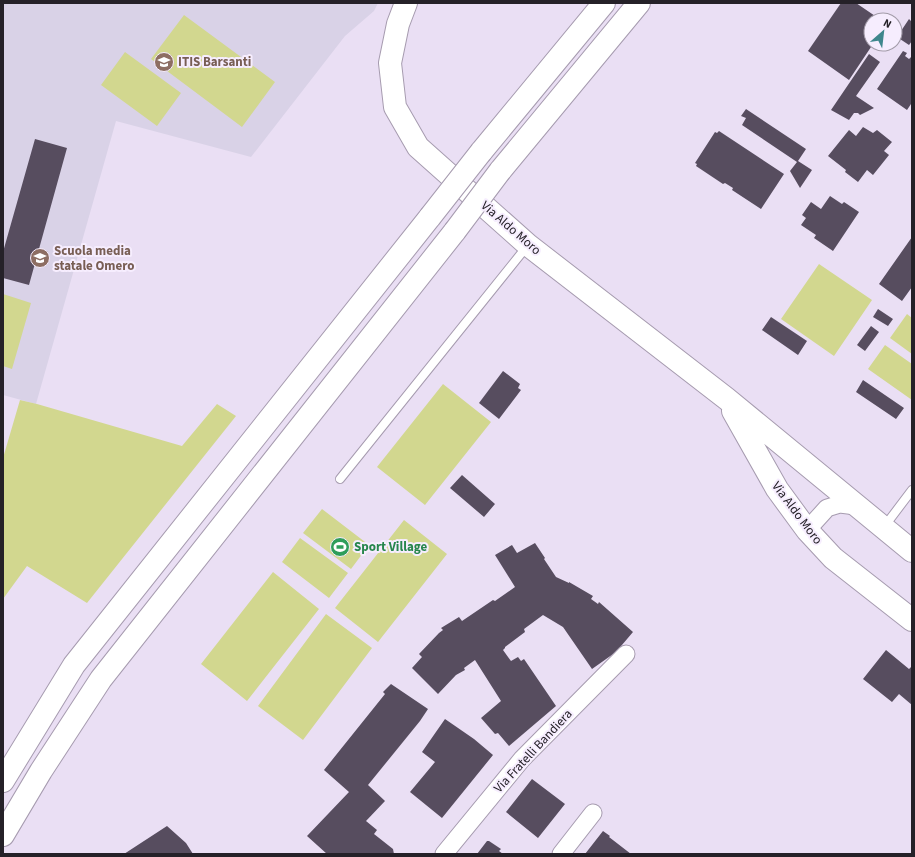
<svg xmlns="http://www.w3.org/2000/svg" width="915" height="857" font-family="'Source Sans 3',sans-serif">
<rect width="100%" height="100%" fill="#eadff4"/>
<!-- education -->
<path fill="#d9d2e7" d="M3 3H378L374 11 345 36 251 157 116 121 36 404 3 395Z"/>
<!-- green -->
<path fill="#d2d78f" d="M184 15 275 82 242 127 151 59Z
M125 52 181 93 157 126 101 85Z
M819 264 872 300 834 356 781 319Z
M3 294 31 303 12 369 3 366Z
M907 314 912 318V354L890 338Z
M885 345 912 364V400L868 369Z
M443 384 491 422 425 505 377 467Z
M20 400 37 404 182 446 217 404 236 416 87 603 27 566 3 599V458Z
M322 509 369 545 351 569 303 533Z
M404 520 447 554 378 642 335 608Z
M300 538 348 573 329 598 282 562Z
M273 572 319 609 247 701 201 664Z
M326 614 372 648 303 740 258 706Z"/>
<!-- building -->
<path fill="#574d5f" d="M841 3H856L881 20H871V44H873L849 80 808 51Z
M909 19 912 22V41L909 45 897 37Z
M903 51 907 53 905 56 909 59 912 56V105L911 104 907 110 877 89Z
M869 54 880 62 856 96 874 108 860 115 858 113H854L849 120 831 110Z
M746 109 806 149 798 161 812 170 800 188 790 171 797 162 742 125 746 118 741 116Z
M863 127 873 133 877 130 892 142 884 151 889 155 873 175 867 170 858 182 845 172 846 170 828 156 849 130 856 136Z
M719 131 784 174 761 209 732 190 733 188 725 183 723 184 696 166 697 164 695 163 715 132 717 133Z
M35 139 67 148 29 285 3 278V252Z
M830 196 842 204 844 202 859 212 833 251 814 238 816 235 801 225 806 218 802 215 811 202 821 209Z
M912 237V287L902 301 879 284Z
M878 309 893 319 888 326 873 317Z
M771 317 807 341 798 355 762 330Z
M871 326 879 332 865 351 857 345Z
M503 371 520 384 518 388 521 390 499 419 479 403Z
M863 380 904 408 896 419 856 392Z
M462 475 495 504 484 517 450 488Z
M535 543 545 558 544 559 556 577 569 583V582L593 596 591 599 598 604 599 602 633 632 616 652 592 669 563 627 543 615 524 629 525 632 505 647V648L503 650 511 661 518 657 521 661 524 659 556 706 509 746 498 733 495 734 481 718 501 701 475 660 464 668 465 670 456 675 438 694 412 668 422 657 419 654 439 633 443 630 441 628 459 617 462 621 493 600 495 601 515 587 495 555 512 545 517 553Z
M886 650 909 669 912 666V705L899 694 892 702 863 679Z
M391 684 428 709 420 721 368 785 385 801 366 821 377 830 374 834 393 849 394 854H327L307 836 349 792 324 770 385 694 383 692Z
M445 719 474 739 493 755 442 818 410 792 435 762 422 752Z
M532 779 565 804 538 838 506 812Z
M167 826 186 843 193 854H124Z
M603 831 610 836 609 837 631 854H585Z
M487 841H489L501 849 499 851 503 854H477Z"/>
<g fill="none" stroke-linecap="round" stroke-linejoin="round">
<defs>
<path id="lane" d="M340 479 528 245
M884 527 912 490"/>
<path id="street" d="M807 530 827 508 840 504 856 506
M444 854 522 759 626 654
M561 854 593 813"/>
<path id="secondary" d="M406 3 398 24 390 63 395 107 418 147 528 245 727 399 912 551
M733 411 777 489 807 530 833 558 912 620"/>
<path id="highway" d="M481 152 604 3
M500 171 639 3
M3 781 74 665 430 217
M3 835 41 771 101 679 455 231"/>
</defs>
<!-- lane casing -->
<use href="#lane" stroke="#a69baf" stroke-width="10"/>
<!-- street casing -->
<use href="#street" stroke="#a69baf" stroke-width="19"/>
<!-- secondary casing -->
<use href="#secondary" stroke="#a69baf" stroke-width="24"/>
<!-- highway casing -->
<use href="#highway" stroke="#a69baf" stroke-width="24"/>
<!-- lane -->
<use href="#lane" stroke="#fff" stroke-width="8"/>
<!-- street -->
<use href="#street" stroke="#fff" stroke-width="17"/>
<!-- secondary -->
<use href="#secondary" stroke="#fff" stroke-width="22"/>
<!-- highway -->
<use href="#highway" stroke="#fff" stroke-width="22"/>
<defs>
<path id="highway-bridge" d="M430 217 481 152
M455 231 500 171"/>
</defs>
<!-- highway-bridge casing -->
<use href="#highway-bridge" stroke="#a69baf" stroke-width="24" stroke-linecap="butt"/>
<!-- highway-bridge -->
<use href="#highway-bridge" stroke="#fff" stroke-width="22"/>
</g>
<!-- icons -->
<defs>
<symbol id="school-disc" viewBox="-11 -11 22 22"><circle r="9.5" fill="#8d6e63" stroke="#f6edfe"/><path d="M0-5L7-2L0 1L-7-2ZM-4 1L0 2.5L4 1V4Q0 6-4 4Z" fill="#fff"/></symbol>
<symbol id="stadium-disc" viewBox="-11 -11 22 22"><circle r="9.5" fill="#2e9e5b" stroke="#f6edfe"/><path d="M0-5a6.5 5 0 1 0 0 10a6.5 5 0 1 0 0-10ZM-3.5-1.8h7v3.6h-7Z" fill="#fff"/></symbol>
</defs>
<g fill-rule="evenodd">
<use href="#school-disc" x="153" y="51" width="22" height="22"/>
<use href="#school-disc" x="29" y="247" width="22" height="22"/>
<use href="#stadium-disc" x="329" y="536" width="22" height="22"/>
</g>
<g text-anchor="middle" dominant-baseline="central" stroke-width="4" stroke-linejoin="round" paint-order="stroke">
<!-- education labels -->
<g font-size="13" font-weight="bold" fill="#785e54" stroke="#f6edfe" text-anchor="start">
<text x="178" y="62">ITIS Barsanti</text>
<text x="54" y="251">Scuola media<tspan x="54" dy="15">statale Omero</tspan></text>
</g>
<!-- street labels -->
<g font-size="13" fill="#252128" stroke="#f6edfe">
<text transform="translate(511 228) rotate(41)">Via Aldo Moro</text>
<text transform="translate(797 513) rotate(53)">Via Aldo Moro</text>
<text transform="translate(533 751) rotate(-47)">Via Fratelli Bandiera</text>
</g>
<!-- leisure labels -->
<g font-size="13" font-weight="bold" fill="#27864d" stroke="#f6edfe" text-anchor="start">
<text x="354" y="547">Sport Village</text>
</g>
</g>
<!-- border -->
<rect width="915" height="857" fill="none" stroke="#252128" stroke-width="8"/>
<!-- north arrow -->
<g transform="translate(883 32) rotate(28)"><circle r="19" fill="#f6edfe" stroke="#a29ba8"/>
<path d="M0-3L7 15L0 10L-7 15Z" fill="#3f878d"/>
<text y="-6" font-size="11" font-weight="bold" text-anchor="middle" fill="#252128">N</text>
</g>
</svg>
